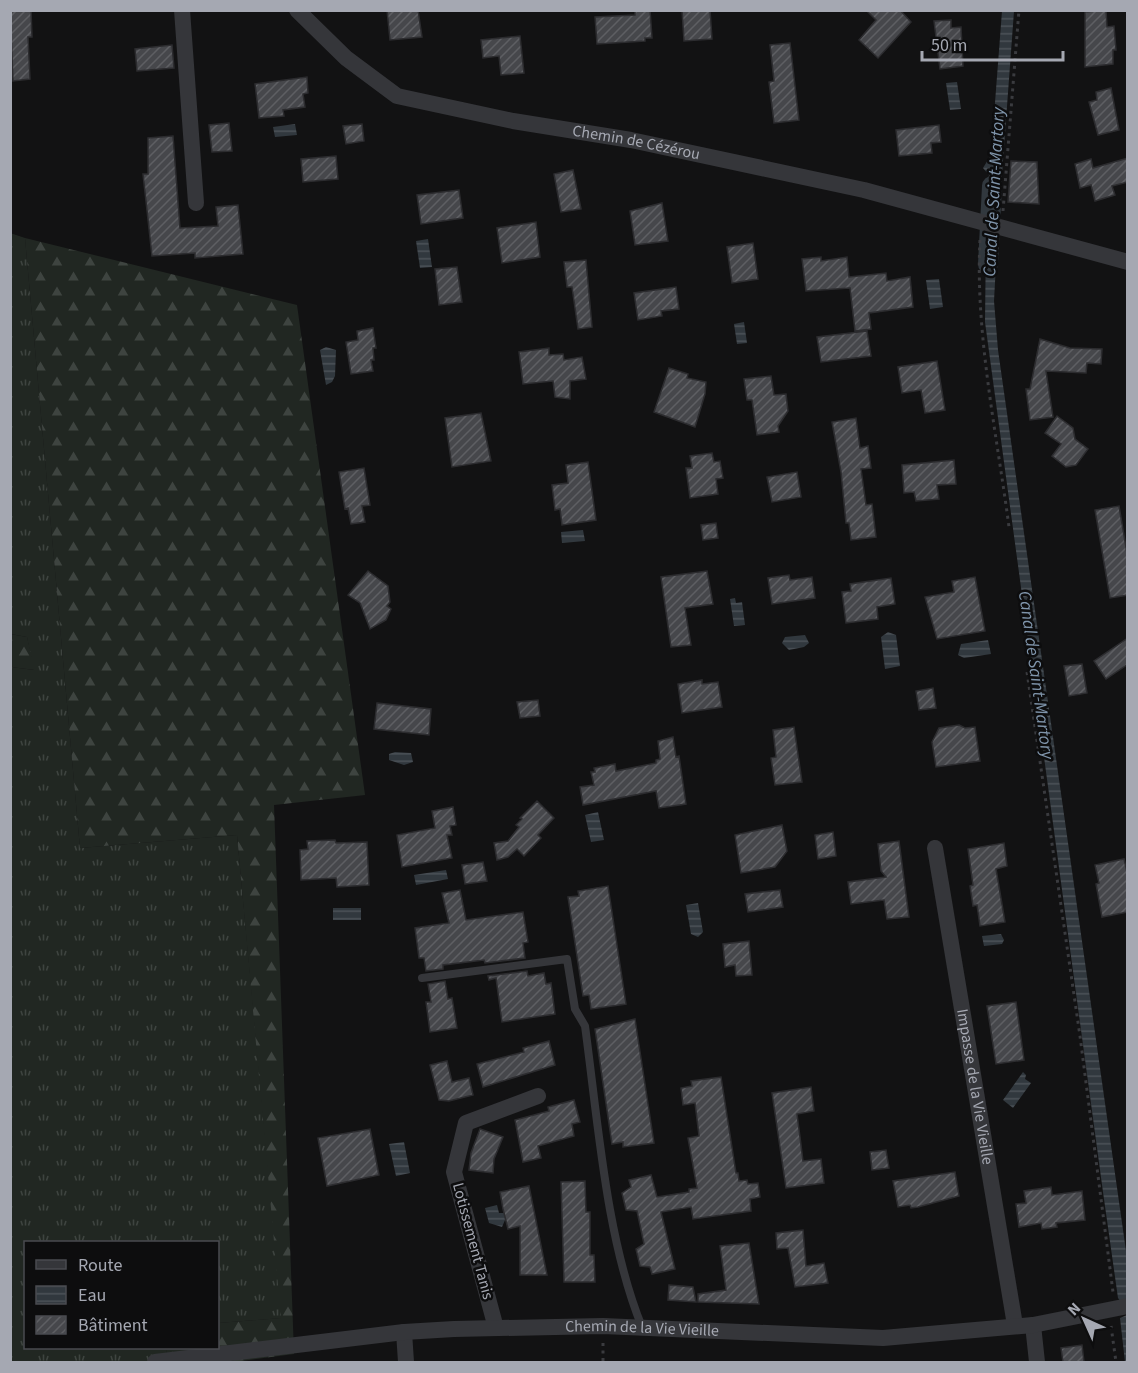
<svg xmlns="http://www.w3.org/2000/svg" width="1138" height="1373" font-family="'Source Sans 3',sans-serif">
<defs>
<pattern id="grass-tufts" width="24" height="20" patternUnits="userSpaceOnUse" patternTransform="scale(1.5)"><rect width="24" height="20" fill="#212722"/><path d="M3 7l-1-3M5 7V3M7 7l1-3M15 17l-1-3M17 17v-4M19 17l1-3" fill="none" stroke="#3e4440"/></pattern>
<pattern id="forest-firs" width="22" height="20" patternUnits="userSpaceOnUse" patternTransform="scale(1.5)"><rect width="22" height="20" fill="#212722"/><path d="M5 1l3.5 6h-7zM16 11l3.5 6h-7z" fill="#3e4440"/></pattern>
<pattern id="water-rules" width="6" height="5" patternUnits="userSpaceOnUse" patternTransform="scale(1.5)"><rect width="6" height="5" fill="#31383e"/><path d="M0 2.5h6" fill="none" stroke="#4c5258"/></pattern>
<pattern id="building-hatch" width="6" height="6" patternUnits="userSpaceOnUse" patternTransform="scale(1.5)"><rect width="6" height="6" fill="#46474b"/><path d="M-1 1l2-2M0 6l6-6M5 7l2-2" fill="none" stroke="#5e5f63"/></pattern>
</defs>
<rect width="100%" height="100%" fill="#121213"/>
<!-- grass -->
<path fill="url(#grass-tufts)" d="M10 233 25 238 80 848 237 835 282 1318 218 1323V1242H26V1348H166L167 1362H11V667L34 670 27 637 11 634Z"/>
<!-- forest -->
<path fill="url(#forest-firs)" d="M25 238 297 305 365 795 274 805 294 1354 234 1362H167L166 1348H218V1323L281 1318 237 835 80 848Z
M10 634 27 637 35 670 11 667Z"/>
<!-- water -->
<path fill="url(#water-rules)" d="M1002 11H1014L999 215 985 211 989 175 983 168 991 155Z
M957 82 961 109 950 110 946 83Z
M295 124 297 135 275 137 273 127Z
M986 237 994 240 997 245 994 301 998 350 1127 1258V1300L1121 1302 1118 1298 1103 1192 985 322Z
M428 239 432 267 420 268 416 241Z
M939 279 943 307 930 309 926 280Z
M744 322 747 343 737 344 734 324Z
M326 347 336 350 335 376 332 382 326 385 320 350Z
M583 530 585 541 562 543 561 532Z
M735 598 736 603 742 602 745 625 734 626 730 599Z
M888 632 896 635 900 666 885 669 881 637Z
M805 635 809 643 804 647 789 650 782 643 785 637Z
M988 640 991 654 964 658 958 655 961 644Z
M395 752 411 753 413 762 404 765 389 760V754Z
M598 812 604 840 591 842 585 815Z
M446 870 448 879 416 885 414 875Z
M698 903 703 932 698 937 691 934 686 905Z
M333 908H361V920H333Z
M1001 934 1004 940 1002 944 984 946 982 936Z
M1023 1072 1026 1075 1025 1079 1031 1083 1013 1108 1003 1100Z
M404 1142 410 1173 396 1176 389 1144Z
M497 1205 499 1213H508L502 1227 489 1223 485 1208Z
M1127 1315V1362H1125L1120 1318Z"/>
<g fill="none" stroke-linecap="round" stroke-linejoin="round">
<!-- canal -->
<path stroke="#31383e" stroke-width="20" d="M988 264 992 186"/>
</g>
<!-- building -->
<path fill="url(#building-hatch)" stroke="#2c2c2f" stroke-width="1.5" d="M10 10H31L32 37H28L30 79 13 81Z
M387 10H418L422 37 390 40Z
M635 10H650L652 38H645V41L597 44 595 17 635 15Z
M682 10H710L712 39 684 41Z
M866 10H900L911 22 878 58 859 40 876 20Z
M1106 10 1107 27 1114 26 1116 50H1113V64L1085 67V12Z
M951 20V28L961 27 963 66 940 69 934 21Z
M520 36 524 73 501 75 499 56 483 58 481 40Z
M790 43 799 120 774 123 769 82 774 81 770 45Z
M172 45 174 68 137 71 135 49Z
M307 77 308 93 303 94 305 107 283 110 284 116 259 118 255 84Z
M1111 88 1119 130 1098 135 1089 102 1097 100 1096 92Z
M229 123 232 151 212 152 209 125Z
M362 124 364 141 346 144 343 126Z
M939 125 941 142 931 143 932 153 899 156 896 130Z
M173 136 180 228 218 226 216 207 238 205 243 254 195 258V253L152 256 143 174H148V138Z
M336 156 338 179 303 182 301 159Z
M1128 158V182L1112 186 1115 195 1095 201 1091 185 1080 188 1075 164 1091 159 1093 168Z
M1011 161 1037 162 1039 204 1008 202Z
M573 170 581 209 561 212 554 174Z
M459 190 463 218 421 224 417 195Z
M662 203 668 241 635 245 630 211Z
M536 222 540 257 502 263 497 228Z
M753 243 758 279 732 283 727 247Z
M821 257V261L847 257 849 277 886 273 887 281 910 277 913 307 869 313 871 329 855 331 850 288 806 291 802 259Z
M586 260 592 327 578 329 572 287H567L564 262Z
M457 267 462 302 439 305 435 269Z
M676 287 679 309 661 311 662 316 638 320 634 293Z
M373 328 376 348H373L374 360H371L373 371 351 374 346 342 358 340 357 331Z
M867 331 871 356 821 362 817 337Z
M1040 339 1070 348 1102 349 1101 364 1087 363 1086 373 1046 371 1053 417 1030 420 1026 389H1030Z
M549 348V355L563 354 564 360 582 357 586 379 570 381V399L555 397 553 381 523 384 519 352Z
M937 361 945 410 925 413 921 390 902 393 898 367Z
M669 368 688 374 687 378 706 382 705 394 695 427 654 412Z
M771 376 774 395 786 394 788 411 778 426 779 432 757 435 752 400H747L744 379Z
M481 413 491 461 452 467 445 418Z
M1057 416 1073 428 1075 439 1088 449 1076 465 1066 467 1052 456 1061 444 1045 433Z
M856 418 860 448 868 446 871 468 861 469 866 505 872 504 876 537 851 540 849 523H846L841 472 832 422Z
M712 453 714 462 720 461 723 478 716 479 718 494 690 498 686 468H692L690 456Z
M954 460 956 484 937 485 939 499 916 501 914 492 904 493 902 465Z
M588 462 596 520 562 525 560 509 555 510 552 485 568 483 566 465Z
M364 468 370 505 362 506 365 522 351 524 348 508 345 509 339 472Z
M797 472 801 497 772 502 767 477Z
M1119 506 1128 559V595L1110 598 1095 510Z
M716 523 718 538 703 540 701 525Z
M368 571 388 586 390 602 387 606 391 609 386 620 370 629 360 603 348 595Z
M707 571 713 604 685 608 691 645 671 647 661 577Z
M789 575 790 580 812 577 815 598 772 604 768 578Z
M975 577 985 631 937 639 925 597 954 592 952 581Z
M891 578 895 604 877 607 878 619 846 623 842 592 851 591 850 584Z
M1128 638V664L1106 679 1094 661Z
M1082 664 1087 693 1069 696 1064 666Z
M702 680V684L718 682 722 707 682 713 678 684Z
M933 688 936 708 919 710 916 691Z
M538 700 540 716 520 718 517 702Z
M377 703 431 709 429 735 374 729Z
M959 725 965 728 975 727 980 761 936 767 932 742 939 728Z
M794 727 802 782 775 785 771 758 776 757 773 730Z
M673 737 676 757 679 756 686 804 659 808 656 791 583 805 580 787 594 785 591 772H595L594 768 615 764 616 771 656 763V760L660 759 658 741Z
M537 801 554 818 538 835 541 838 524 856 517 849 508 857 497 860 494 843 508 841 519 827 516 825 522 819 520 818Z
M453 807 456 825 450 826 452 835H447L452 858 402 867 397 835 435 828 432 811Z
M782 825 787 851 775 867 741 873 735 835Z
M833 832 836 856 818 859 815 835Z
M335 840 336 843 367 842 369 885 337 887 336 878 301 880 300 850 308 849 307 841Z
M899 841 909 917 887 919 884 900 851 904 848 882 886 877 881 871 878 844Z
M1004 843 1007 866 996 869 1005 922 980 926 977 905 973 906 970 886 973 885 968 849Z
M1124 859 1128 876V912L1102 917 1096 884 1099 883 1095 865Z
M483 862 487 881 465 884 462 865Z
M608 886 626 1004 591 1009 589 995 583 996 568 897 579 896 578 891Z
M460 890 466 920 523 912 528 942 523 943 525 958 485 963 484 960 443 965V969L426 971 424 958H419L415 928 449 923 442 893Z
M780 890 783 907 748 912 745 894Z
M749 941 752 975 736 976 735 965 725 967 723 944Z
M527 971 528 976 544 973 546 984 551 983 555 1014 502 1022 496 978 489 980 488 976Z
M445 981 448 999 452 998 457 1028 430 1032 426 1002H431L428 984Z
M1016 1002 1024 1060 996 1064 987 1006Z
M635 1019 654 1143 623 1147V1142L612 1144 595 1029Z
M549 1041 555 1065 483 1087 477 1064 524 1052 523 1048Z
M447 1061 452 1082 469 1078 473 1095 449 1101 439 1100 430 1065Z
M721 1077 736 1173H738L739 1181 747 1180 748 1184 758 1183 760 1197 750 1199 751 1211 693 1219 691 1207 661 1212 675 1269 652 1274 650 1267 640 1266 636 1249 644 1244 637 1211 626 1210 622 1193 631 1187 629 1180 651 1175 657 1197 689 1192V1189L697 1188 688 1138 699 1136 695 1103 683 1105 681 1088 692 1086 691 1081Z
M811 1087 814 1111 797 1114 800 1137 803 1161 821 1159 824 1183 786 1188 772 1093Z
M574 1100 580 1122 572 1124 574 1136 538 1146 541 1158 523 1162 515 1120 549 1111 548 1107Z
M370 1129 379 1175 327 1186 318 1138Z
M480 1129 503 1137 494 1159 493 1173 469 1170 471 1153Z
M886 1150 889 1168 872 1170 870 1152Z
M955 1172 959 1196 918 1207 911 1208 910 1205 898 1207 893 1181Z
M585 1181 586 1212H590V1255H594L595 1282H564L561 1182Z
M529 1186 547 1275H520V1226L508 1229 503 1209 500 1192Z
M1051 1187 1052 1195 1082 1191 1085 1220 1056 1223 1057 1227 1042 1229 1041 1223 1019 1227 1016 1204 1026 1203 1024 1191Z
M803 1230 806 1266 824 1263 828 1283 795 1287 788 1248 777 1249 776 1233Z
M749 1243 759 1304 698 1302V1294L726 1290 720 1246Z
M669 1285 693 1287 696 1302 668 1300Z
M1082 1345 1084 1362H1063L1061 1348Z"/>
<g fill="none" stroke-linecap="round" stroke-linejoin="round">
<!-- path -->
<path stroke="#3a3b3f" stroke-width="3" stroke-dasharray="3 4.5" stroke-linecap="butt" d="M1003 211 1019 10
M980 240C975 333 997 435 1009 527
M1027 672 1080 1036 1113 1292
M1111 1326 1116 1362
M603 1343V1362"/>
<!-- lane -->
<path stroke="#35363a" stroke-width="8" d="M422 978 567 959 575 1009 585 1026C598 1121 606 1239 642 1327"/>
<!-- street -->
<g stroke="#35363a" stroke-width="16">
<path d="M182 10 196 203"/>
<path id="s1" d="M297 10 346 58 397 96 513 121 631 140 864 190 1128 262"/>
<path id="s2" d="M935 848 1015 1325"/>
<path d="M1033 1325 1037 1362"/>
<path d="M496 1328 454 1172 466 1123 538 1096"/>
<path d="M404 1332 406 1362"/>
<path id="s3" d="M155 1362 404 1332 454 1329 603 1326 883 1338 1033 1325 1128 1306"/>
</g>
</g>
<g text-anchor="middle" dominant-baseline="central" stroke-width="5" stroke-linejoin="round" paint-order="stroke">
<!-- street labels -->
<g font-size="16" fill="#a5a8b2" stroke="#0d0d0e">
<text stroke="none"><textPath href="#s1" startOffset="376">Chemin de Cézérou</textPath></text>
<text stroke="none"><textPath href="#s2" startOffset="242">Impasse de la Vie Vieille</textPath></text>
<text transform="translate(473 1241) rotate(75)">Lotissement Tanis</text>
<text stroke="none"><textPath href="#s3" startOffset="489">Chemin de la Vie Vieille</textPath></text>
</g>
<!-- water labels -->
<g font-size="18" font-style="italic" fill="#7f94aa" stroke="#0d0d0e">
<text transform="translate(994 192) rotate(-87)">Canal de Saint-Martory</text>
<text transform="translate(1036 675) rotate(82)">Canal de Saint-Martory</text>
</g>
</g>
<!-- border -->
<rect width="1138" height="1373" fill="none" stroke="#a5a8b2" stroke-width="24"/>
<!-- legend -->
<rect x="24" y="1241" width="195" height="108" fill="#0d0d0e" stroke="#4a4b50" stroke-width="1.5"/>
<rect x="36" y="1260" width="30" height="9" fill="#35363a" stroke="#4a4b50" stroke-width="1.5"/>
<text x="78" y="1271" font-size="18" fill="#a5a8b2">Route</text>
<rect x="36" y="1286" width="30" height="18" fill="url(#water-rules)" stroke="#4a4b50" stroke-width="1.5"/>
<text x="78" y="1301" font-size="18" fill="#a5a8b2">Eau</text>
<rect x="36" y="1316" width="30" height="18" fill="url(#building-hatch)" stroke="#4a4b50" stroke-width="1.5"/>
<text x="78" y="1331" font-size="18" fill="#a5a8b2">Bâtiment</text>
<!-- north arrow -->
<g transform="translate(1084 1319) rotate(315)" stroke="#0d0d0e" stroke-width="4.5" paint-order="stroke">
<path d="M0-4.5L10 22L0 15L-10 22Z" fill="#a5a8b2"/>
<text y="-9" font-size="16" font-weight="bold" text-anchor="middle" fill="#a5a8b2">N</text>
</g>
<!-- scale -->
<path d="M922 51v9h141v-9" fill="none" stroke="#a5a8b2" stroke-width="3"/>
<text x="931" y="51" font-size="18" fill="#a5a8b2" stroke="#0d0d0e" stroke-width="4.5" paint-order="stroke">50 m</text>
</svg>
